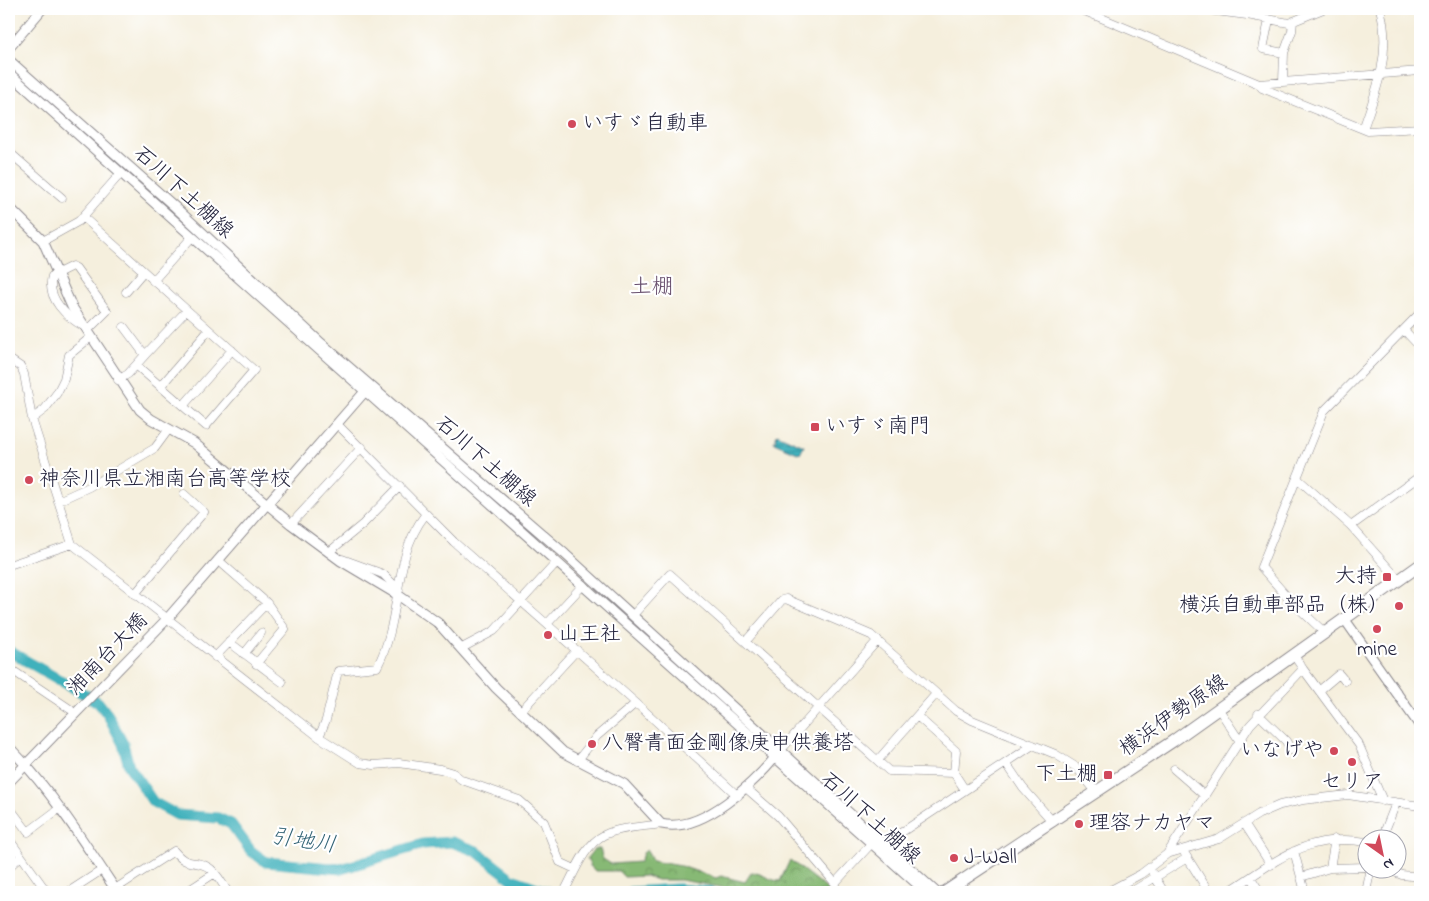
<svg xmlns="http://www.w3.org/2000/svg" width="1429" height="901" font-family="'Indie Flower','Klee One',sans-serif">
<defs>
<pattern id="forest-crowns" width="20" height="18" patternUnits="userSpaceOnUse" patternTransform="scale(1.25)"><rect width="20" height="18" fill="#87b974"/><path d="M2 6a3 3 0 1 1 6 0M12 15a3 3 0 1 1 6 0" fill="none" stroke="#6e9660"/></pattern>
<pattern id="water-rules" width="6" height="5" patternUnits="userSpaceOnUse" patternTransform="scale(1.25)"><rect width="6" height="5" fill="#41b1bc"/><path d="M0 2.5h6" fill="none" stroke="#36909a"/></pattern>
</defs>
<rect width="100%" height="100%" fill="#fff"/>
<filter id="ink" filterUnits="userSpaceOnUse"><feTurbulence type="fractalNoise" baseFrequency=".02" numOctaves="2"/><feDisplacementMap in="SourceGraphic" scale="10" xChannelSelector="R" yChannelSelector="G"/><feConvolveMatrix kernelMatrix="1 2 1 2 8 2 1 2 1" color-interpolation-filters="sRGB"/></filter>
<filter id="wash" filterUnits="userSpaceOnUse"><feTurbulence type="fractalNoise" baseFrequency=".0096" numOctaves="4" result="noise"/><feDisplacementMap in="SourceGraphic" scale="20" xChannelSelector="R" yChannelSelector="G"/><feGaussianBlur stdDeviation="1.12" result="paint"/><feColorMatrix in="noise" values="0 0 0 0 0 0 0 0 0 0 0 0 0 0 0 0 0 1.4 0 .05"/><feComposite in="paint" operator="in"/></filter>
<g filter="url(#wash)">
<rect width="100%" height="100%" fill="#f5efdd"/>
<!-- forest -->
<path fill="url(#forest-crowns)" stroke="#546e58" d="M594 849H600L603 859 611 864 640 862 643 853 647 850 652 861 681 866 716 878 721 876 745 882 751 873C760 871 769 881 780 881L790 860 831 892H747L681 880H657L646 876 624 877 618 871H595L590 866 587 858Z"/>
<!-- water -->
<path fill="url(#water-rules)" stroke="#326a7c" d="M777 434 804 446 800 454 774 443Z"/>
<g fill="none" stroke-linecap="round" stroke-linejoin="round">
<!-- river -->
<path stroke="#41b1bc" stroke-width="11" d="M9 651 98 702 108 715 123 744 129 766 153 802 177 815 218 818 231 824 251 851 266 862 341 869 423 844 452 842 476 851 512 879 548 892
M630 892 678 889 711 892"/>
</g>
</g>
<g filter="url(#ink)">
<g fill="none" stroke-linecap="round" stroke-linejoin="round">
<defs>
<path id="minor" d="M1080 9 1259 84 1420 71
M1200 9 1247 15 1289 23 1323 9
M1269 20 1263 49 1284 53
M1283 82 1284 53 1292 31 1293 21
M1259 84 1262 88 1368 131 1420 128
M1363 129C1377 90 1392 50 1380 9
M9 152 62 198
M83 217 254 370 206 426 136 365
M43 241 79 221 121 173
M153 281 192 237
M126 292 143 272
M85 327C66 317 46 298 52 276L72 266 76 268 107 311 87 331
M1404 330 1420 347
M145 355 186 311
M9 359 21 367 24 374 32 419 72 544 319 737 360 763 374 765 399 763 440 769 453 773 462 780 519 800 544 822 560 862 575 869
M118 380 128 374 145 355 124 327
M160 387 209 330
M183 406 232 350
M32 419 45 409 57 393 64 379 69 355 91 337
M337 424 454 542 636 703 738 796
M1298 479 1351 526 1399 580
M58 501 89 487 155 448 169 429
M291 524 362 447
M1351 526 1420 476
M329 552 363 524 400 486
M342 559 383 574 399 590
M9 565 72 544
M135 594 204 512 184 494
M633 615 670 574 889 771 954 773 965 790
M547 624 583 585
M1325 633 1290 600 1261 567 1324 411 1420 313
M746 641 782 600 786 599 871 635 956 711 972 720 1055 754 1076 767 1097 793
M229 642 282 682
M462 648 494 631 557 562
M244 654 261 633
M215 657 267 603 218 560
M256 664 285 629 267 603
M9 668 70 709
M1303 669 1359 745 1383 801
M1320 690 1339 674 1345 681
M520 712 577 650
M1222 714 1239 740
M1258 714 1286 741 1291 750
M917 716 956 751 954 773
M319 737 326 720 338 671 377 667C403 619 391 559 425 515
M781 750 878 640
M878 760 936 694
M577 761 597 736 636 703
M1006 763 1023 788 1053 822
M1174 769 1205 796
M746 788 778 816 835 883 871 844
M9 807 28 832 60 808
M1244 823 1271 865
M1382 838 1396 803
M9 839 47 892
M887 848 899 834 1033 745
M1294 851 1305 892
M1167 854 1219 839 1259 814 1280 805 1303 800 1348 795 1420 806
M1185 854 1209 892
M9 867 21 856
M1330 868 1335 839
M1384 868 1402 875 1420 877
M1153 874 1164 892
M1301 877 1330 868 1366 867
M1251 878 1260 892
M115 889 174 851C189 869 193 858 208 867 217 872 222 884 228 892
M68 892 102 870
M186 892 215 873
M564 892C574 874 584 845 604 835 620 827 643 827 661 824
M1107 892 1141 874 1167 854 1250 725 1303 669 1297 660
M1131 892 1187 858
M1228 892C1275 862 1307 832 1366 842
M1366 892 1371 868"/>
<path id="tertiary" d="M9 48 42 9
M9 60 175 207 321 343 565 554 936 892
M9 73 926 892
M9 207 43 241 72 307 140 410 151 419 194 443 291 524 341 561 398 595 438 623 496 688 563 752 624 784 661 824C702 834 755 782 778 754
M1348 624 1420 726
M9 747C51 790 84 842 117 892
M9 782 167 619 368 388"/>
<path id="primary" d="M945 892 1173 741 1420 565"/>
</defs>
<!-- minor casing -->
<use href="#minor" stroke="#8c888c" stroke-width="9"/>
<!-- tertiary casing -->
<use href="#tertiary" stroke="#8c888c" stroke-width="11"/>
<!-- primary casing -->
<use href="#primary" stroke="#8c888c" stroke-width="13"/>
<!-- minor -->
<use href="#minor" stroke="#fff" stroke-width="8"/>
<!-- tertiary -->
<use href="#tertiary" stroke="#fff" stroke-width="9"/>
<!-- primary -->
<use href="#primary" stroke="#fff" stroke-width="11"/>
</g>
</g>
<!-- markers -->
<g fill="#d1495b" stroke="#fff" stroke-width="2">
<circle cx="572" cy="124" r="5"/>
<rect x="810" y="422" width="10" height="10" rx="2.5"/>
<circle cx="29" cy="480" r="5"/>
<rect x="1382" y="572" width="10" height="10" rx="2.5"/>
<circle cx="1399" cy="606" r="5"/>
<circle cx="1377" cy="629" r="5"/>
<circle cx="548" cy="635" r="5"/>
<circle cx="592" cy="744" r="5"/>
<circle cx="1334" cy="751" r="5"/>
<circle cx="1352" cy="762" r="5"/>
<rect x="1103" y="770" width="10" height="10" rx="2.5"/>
<circle cx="1079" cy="824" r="5"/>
<circle cx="954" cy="858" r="5"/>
</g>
<g text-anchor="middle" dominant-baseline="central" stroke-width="4.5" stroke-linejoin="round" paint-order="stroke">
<!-- poi labels -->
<g font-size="21" fill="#22223b" stroke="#fff" text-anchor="start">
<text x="582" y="124">いすゞ自動車</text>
<text x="825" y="427">いすゞ南門</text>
<text x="39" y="480">神奈川県立湘南台高等学校</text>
<text x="1377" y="577" text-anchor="end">大持</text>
<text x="1389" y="606" text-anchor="end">横浜自動車部品（株）</text>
<text x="558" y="635">山王社</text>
<text x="1377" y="650" text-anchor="middle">mine</text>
<text x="602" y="744">八臀青面金剛像庚申供養塔</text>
<text x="1324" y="751" text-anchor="end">いなげや</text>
<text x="1098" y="775" text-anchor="end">下土棚</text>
<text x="1352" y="783" text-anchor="middle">セリア</text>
<text x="1089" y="824">理容ナカヤマ</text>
<text x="964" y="858">J-Wall</text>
</g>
<!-- street labels -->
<g font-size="21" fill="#22223b" stroke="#fff">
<text transform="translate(183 193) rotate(42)">石川下土棚線</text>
<text transform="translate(485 462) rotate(41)">石川下土棚線</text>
<text transform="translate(108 655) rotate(-46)">湘南台大橋</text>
<text transform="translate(1174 716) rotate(-35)">横浜伊勢原線</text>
<text transform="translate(870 819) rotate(42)">石川下土棚線</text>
</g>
<!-- neighbourhood labels -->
<g font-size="22" fill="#664d6c" stroke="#fff">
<text x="652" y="288">土棚</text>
</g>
<!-- water labels -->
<g font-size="22" font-style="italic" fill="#306275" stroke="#fff">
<text transform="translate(303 842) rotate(8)">引地川</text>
</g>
</g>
<!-- margin -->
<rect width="1429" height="901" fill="none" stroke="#fff" stroke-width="30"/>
<!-- north arrow -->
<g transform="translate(1382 854) rotate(147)"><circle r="24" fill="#ffffff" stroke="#a7a7b1"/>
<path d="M0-4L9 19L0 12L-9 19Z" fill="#d1495b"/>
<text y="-8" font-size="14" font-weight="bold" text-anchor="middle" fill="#22223b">N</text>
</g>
</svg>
